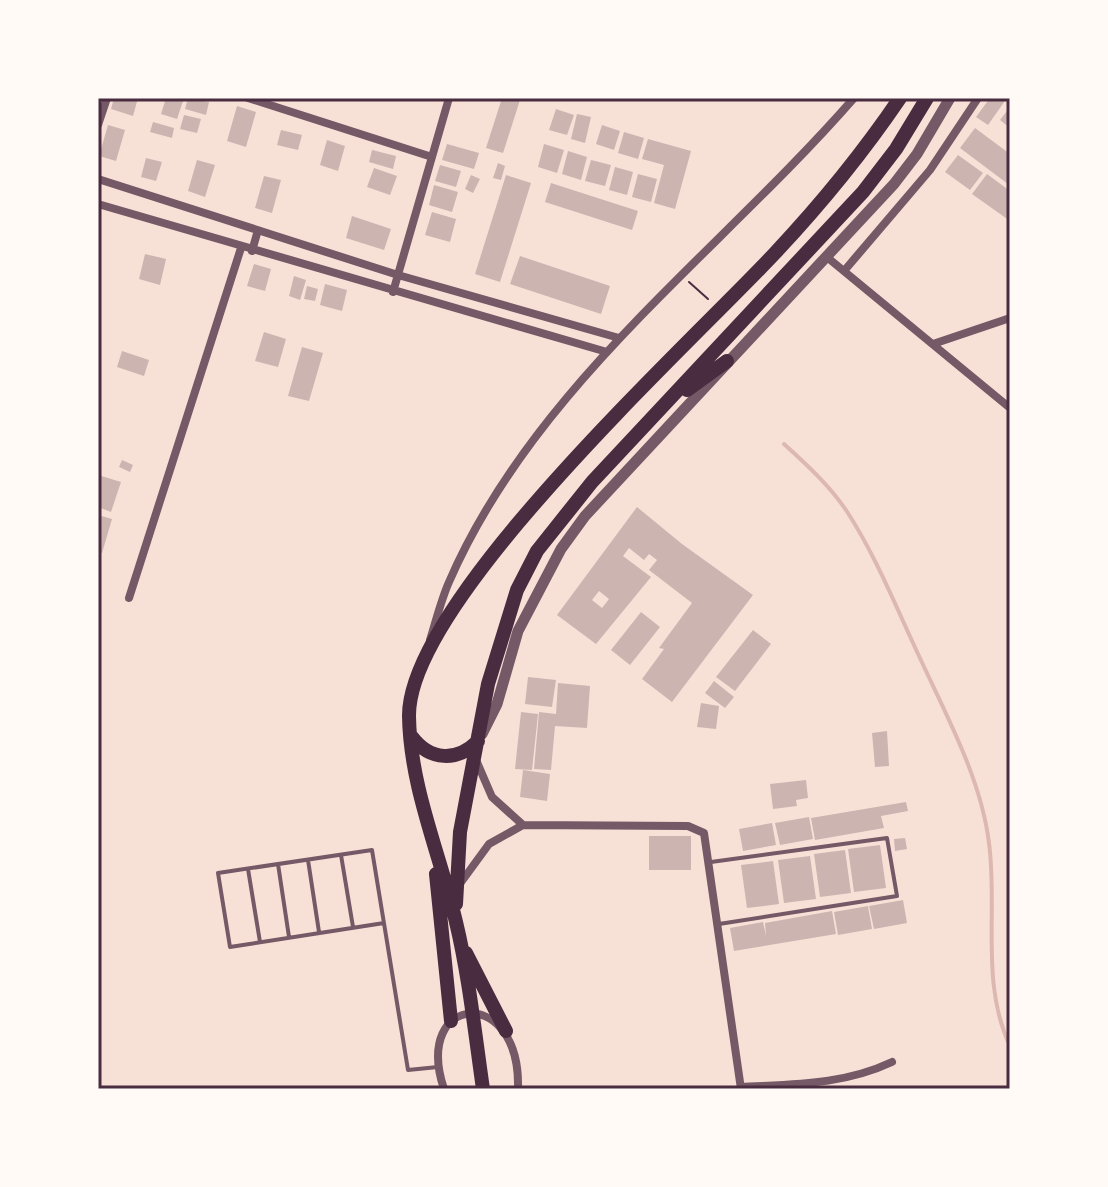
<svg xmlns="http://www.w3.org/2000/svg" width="1108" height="1187" font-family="'IBM Plex Serif',serif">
<rect width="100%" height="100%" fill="#f7e1d7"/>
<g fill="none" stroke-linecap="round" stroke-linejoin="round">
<!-- stream -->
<path stroke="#dcb8b0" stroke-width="4" d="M784 444C806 464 829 485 846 510 876 556 896 607 919 656 946 715 981 778 989 843 998 910 980 983 1010 1046"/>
</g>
<!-- building -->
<path fill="#ccb4b1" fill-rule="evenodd" d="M114 98H138L133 116 111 109Z
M166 98H184L177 119 161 114Z
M188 98 209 102 206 115 185 109Z
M502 98 520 100 503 153 486 148Z
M990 98H1007L988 125 976 117Z
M237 106 256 112 246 147 227 141Z
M1010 107V128L1000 120Z
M556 109 574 115 567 135 549 130Z
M577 114 591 117 585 143 571 139Z
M184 115 201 119 197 133 180 129Z
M153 122 174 128 172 138 150 132Z
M108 125 125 130 116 161 99 156Z
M602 125 620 131 614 150 596 144Z
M975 128 1010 154 1008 184 960 148Z
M281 130 302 135 298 150 277 145Z
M624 132 644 138 638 159 618 153Z
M648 139 691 151 675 209 654 203 664 165 642 159Z
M327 140 345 146 338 171 320 165Z
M447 144 479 153 474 169 442 160Z
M544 144 564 150 557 173 538 167Z
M372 150 396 156 393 169 369 162Z
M568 151 587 157 581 180 562 174Z
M958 155 983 173 970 190 945 172Z
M146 158 162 162 156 181 141 177Z
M197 160 215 165 205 197 188 191Z
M591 160 611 165 605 186 585 181Z
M498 163 505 166 501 180 493 178Z
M440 165 461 171 456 187 435 181Z
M615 167 633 172 627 195 609 190Z
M374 168 397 176 390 195 367 187Z
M638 174 657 179 651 202 632 197Z
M987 174 1010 191V221L972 194Z
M471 175 480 179 473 193 465 189Z
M506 175 531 183 500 282 475 274Z
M264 176 281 180 272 213 255 208Z
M551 183 638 211 632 230 545 202Z
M434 185 458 192 452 212 429 205Z
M432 212 456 219 450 242 425 235Z
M352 216 391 229 384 250 346 238Z
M145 254 166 259 160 285 139 279Z
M520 256 610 286 601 314 510 284Z
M254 264 271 269 265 291 247 286Z
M294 276 306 280 300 300 289 296Z
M325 284 347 290 342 311 320 305Z
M307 286 318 289 315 301 304 299Z
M264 332 286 339 278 367 255 361Z
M302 347 323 353 309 401 288 396Z
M122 351 149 360 144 376 117 367Z
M122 460 133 465 130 472 119 467Z
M98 475 121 482 111 512 98 507Z
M637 507 682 544 753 595 672 702 642 679 664 649 659 648 692 603 649 570 657 560 649 554 644 560 629 548 623 556 651 577 596 644 557 615ZM599 591 609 599 602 608 592 600Z
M98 515 112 519 102 553 98 552Z
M641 612 660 627 630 665 611 650Z
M753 630 771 644 735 691 716 677Z
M528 677 556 680 552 707 525 704Z
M714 681 734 697 725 708 705 693Z
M558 683 590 686 587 728 555 726 551 770 534 769 539 712 556 714Z
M701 703 719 706 716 729 697 727Z
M521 712 538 714 532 770 515 769Z
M887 731 889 766 875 767 872 733Z
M523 770 550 774 547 801 520 797Z
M806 780 808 798 796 800 797 806 773 809 770 784Z
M906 802 908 811 881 816 884 828 815 840 811 818Z
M809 817 813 839 780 845 775 823Z
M772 823 776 845 743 851 739 829Z
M649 836H691V870H649Z
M905 838 907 849 895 851 894 839Z
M880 845 886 888 854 892 848 849Z
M845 850 851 893 820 897 814 854Z
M810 856 816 899 784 903 778 860Z
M773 861 779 904 747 908 741 865Z
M903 900 907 923 874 929 869 906Z
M868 906 872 929 838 935 834 912Z
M832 911 836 934 734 951 730 928 763 922 766 936 765 923Z"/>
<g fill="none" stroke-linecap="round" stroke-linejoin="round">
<!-- path -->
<path stroke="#4a2c40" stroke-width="2" d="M689 282 708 299"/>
<!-- service -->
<path stroke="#755966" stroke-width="4" d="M341 855 353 927
M308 860 319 932
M711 862 887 838 897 896 719 924
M278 864 289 937
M248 869 260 942
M384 923 230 947 218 873 372 850 408 1070 438 1067"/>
<!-- minor -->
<path stroke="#755966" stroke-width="8" d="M248 98 432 157
M98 125 107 98
M98 179 398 275 619 338
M98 204 607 352
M252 251 258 230
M828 258 1010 408
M844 271 930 170 978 98
M393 292 449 98
M933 344 1010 318
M129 598 241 248
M430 640C436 621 441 600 449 582 534 386 717 255 854 98
M476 760 492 797 523 825
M459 885 489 844 523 825 688 826 704 833 741 1089
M741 1087C794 1084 843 1085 892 1062
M444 1089C412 993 521 984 518 1089"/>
<!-- tertiary -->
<path stroke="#755966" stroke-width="11" d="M482 734 497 704 518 631 561 549 585 516 894 184 917 154 950 98"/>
<!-- primary -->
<path stroke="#4a2c40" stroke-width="14" d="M687 390 727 361
M412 737C430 761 457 762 478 741
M436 874 451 1021
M456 904 460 832 488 684 517 590 537 551 592 482 863 192 896 149 927 98
M466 953 506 1031
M483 1089C475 1034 469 976 456 922 440 854 410 787 409 716 408 600 692 342 775 253 821 204 862 154 900 98"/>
</g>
<!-- border -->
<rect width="1108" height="1187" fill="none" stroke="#fffaf5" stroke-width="200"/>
<rect x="100" y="100" width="908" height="987" fill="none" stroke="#4a2c40" stroke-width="3"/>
</svg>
